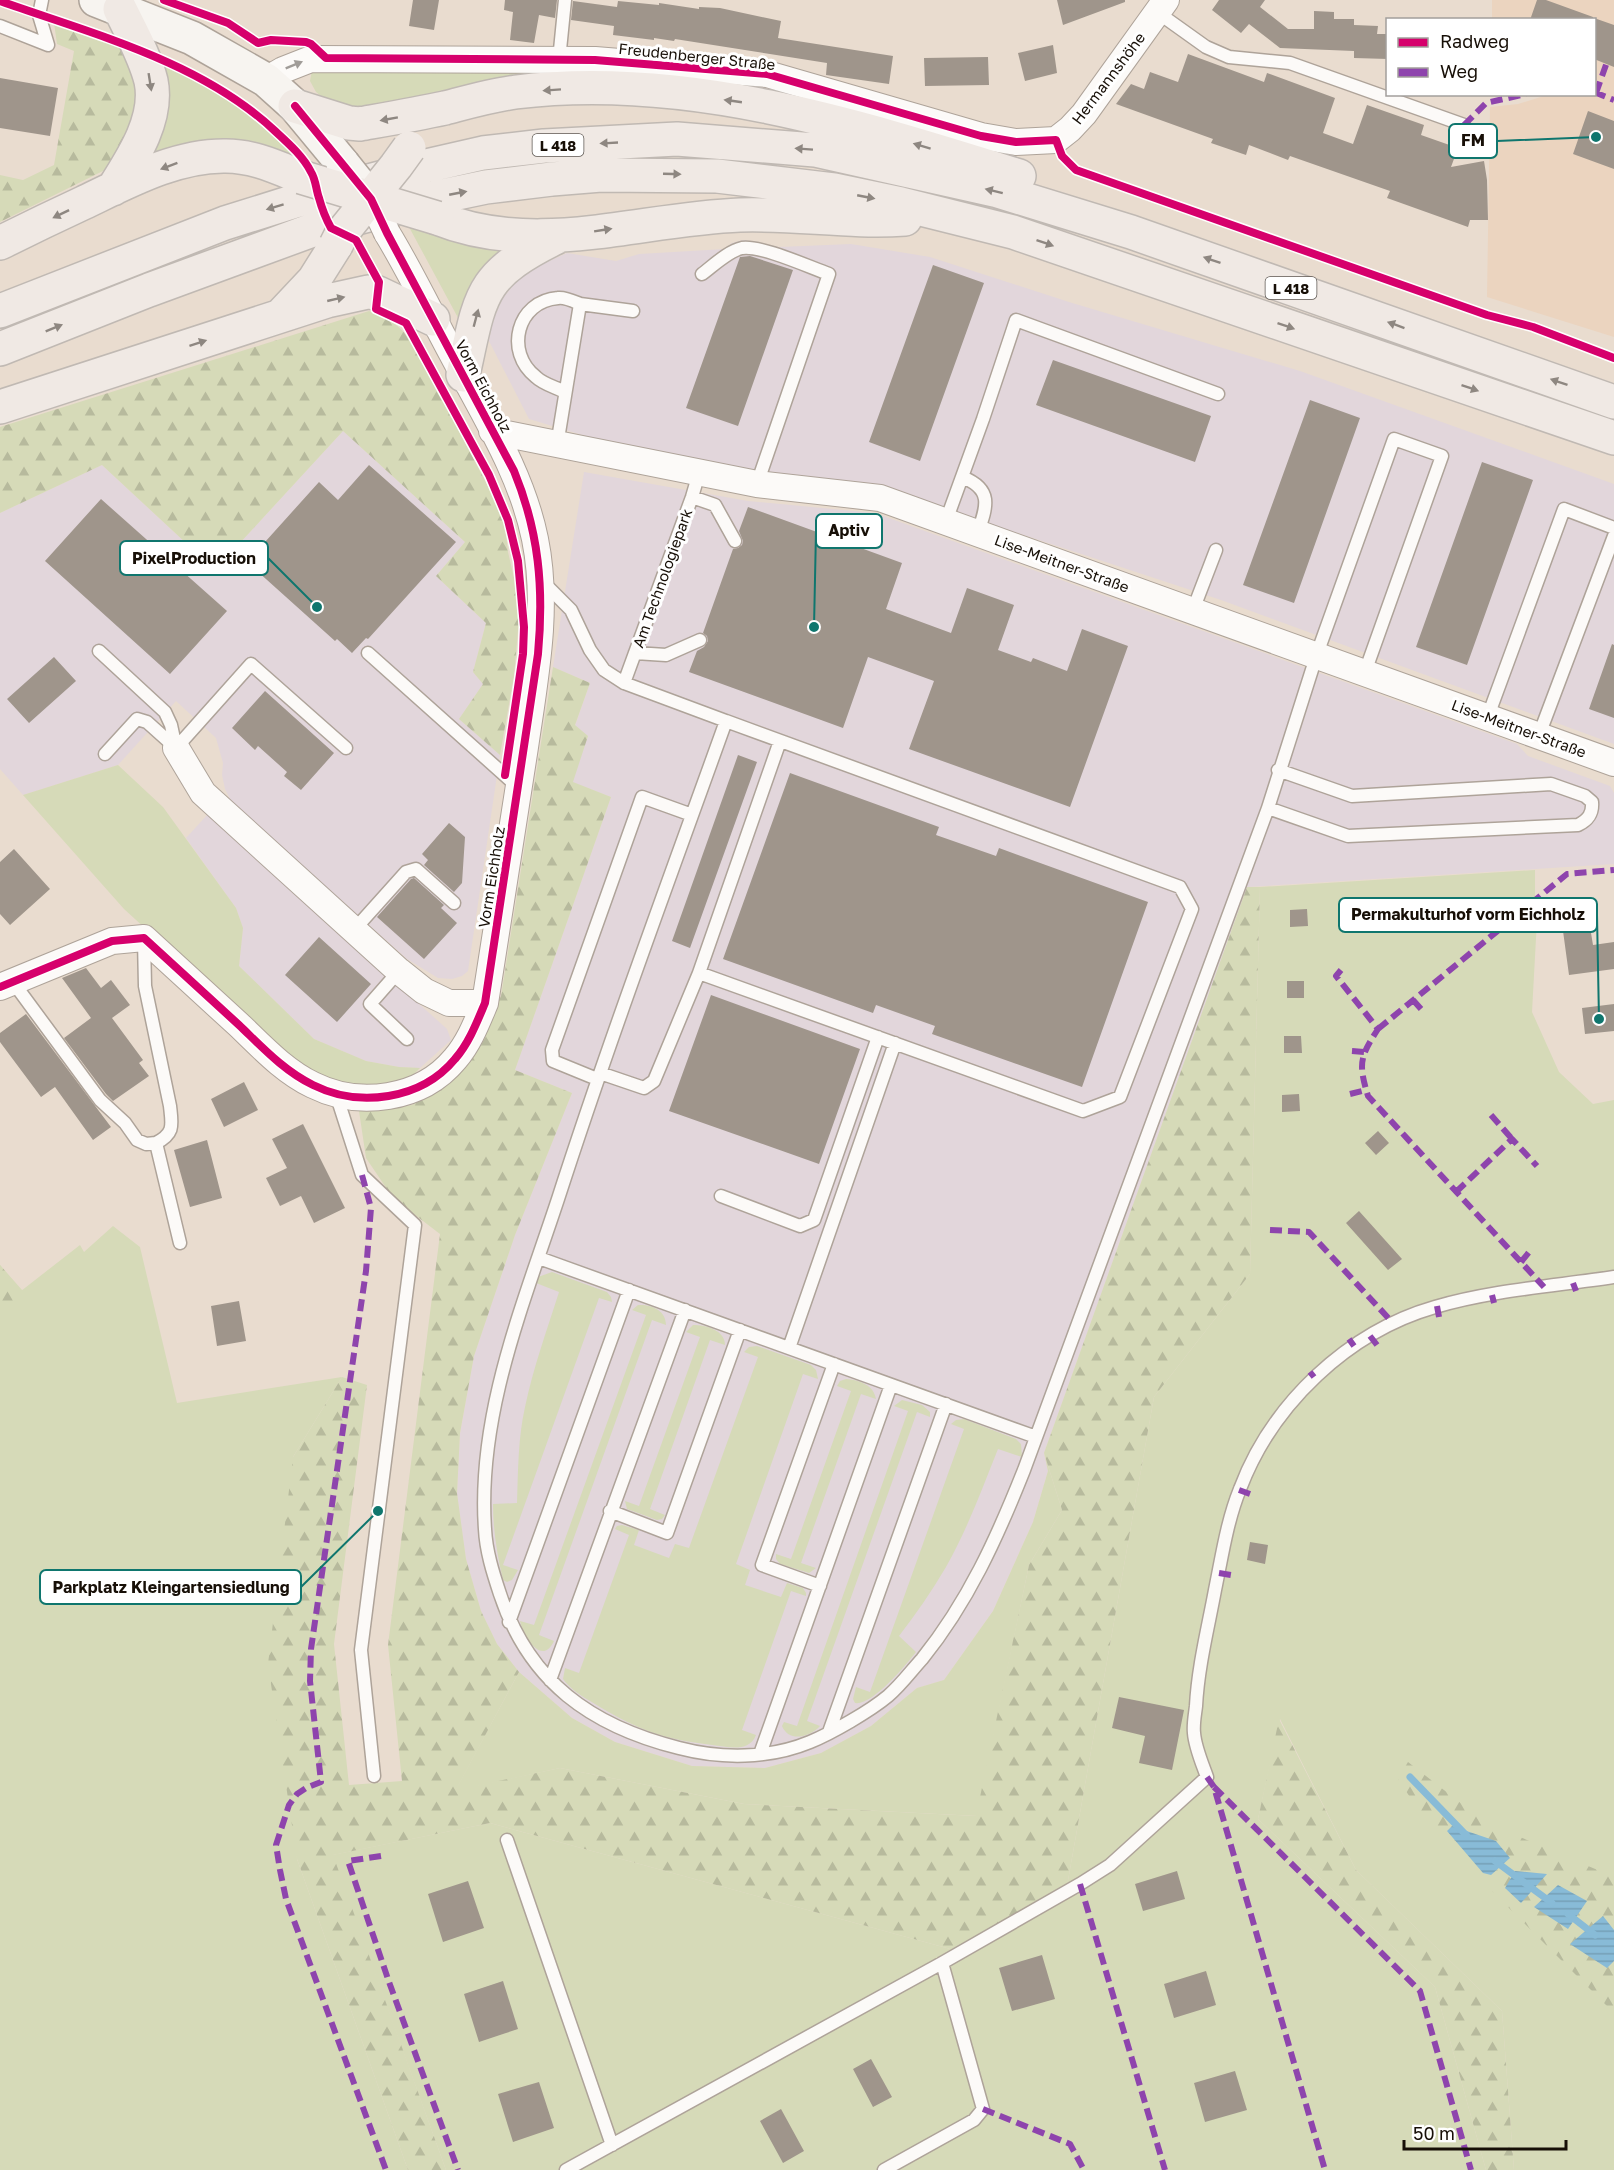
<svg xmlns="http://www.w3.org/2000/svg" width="1614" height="2170" font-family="'Golos Text',sans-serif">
<defs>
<pattern id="forest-firs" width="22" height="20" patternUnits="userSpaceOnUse" patternTransform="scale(1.5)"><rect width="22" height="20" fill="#d6dab8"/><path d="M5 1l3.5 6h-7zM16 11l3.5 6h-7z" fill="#b7ba9d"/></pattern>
<pattern id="water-rules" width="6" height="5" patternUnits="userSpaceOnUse" patternTransform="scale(1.5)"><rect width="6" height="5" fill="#88bbd7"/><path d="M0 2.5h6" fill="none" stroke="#75a0b7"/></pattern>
</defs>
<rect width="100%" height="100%" fill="#e9dccf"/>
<!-- commercial -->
<path fill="#e2d6db" d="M744 240 779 247 851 244 930 257 1069 302 1300 371 1614 484V744L1221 600 914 499 777 479 629 449 529 419 489 341 493 320 503 298 523 273 567 253 616 261 639 254 725 249 732 243Z
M343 431 465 542 436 576 486 623 473 672 483 684 459 719 500 755 468 971 462 976 452 979 438 978 407 959 232 803 225 789 222 775 223 763 216 738 176 701 118 765 23 795 0 769V513L102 465 215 570Z
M584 472 748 501 875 513 1517 744 1528 756 1610 786 1614 793V864L1247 887 1044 1453 1048 1471 1033 1522 993 1611 944 1680 917 1688 871 1726 821 1753 765 1768 692 1766 615 1742 572 1718 519 1672 497 1644 481 1611 466 1559 457 1494 460 1434 474 1356 515 1235 572 1093 515 1070 611 797 572 782 588 736 575 726 590 683 553 667Z
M208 814 447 1029 451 1040 420 1068 399 1067 366 1061 314 1039 239 966 243 928 236 908 186 838Z"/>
<!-- built -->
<path fill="#ebd4bf" d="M1492 0H1614V337L1487 297 1490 107 1518 104 1547 95 1594 94V20L1492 19Z"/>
<!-- green -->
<path fill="#d6dab8" d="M165 61C218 87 267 117 303 165L145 157 160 63Z
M554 69 558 78 367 114 333 106 316 92 310 81 312 70Z
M422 222 516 248 463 327 409 227Z
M118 765 163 807 236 908 243 928 239 966 314 1039 366 1061 399 1067 420 1068 411 1077 393 1085 368 1087 326 1080 293 1060 252 1026 124 909 23 795Z
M1535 870V913L1537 920 1532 1012 1559 1072 1593 1104 1614 1100V2170H1514L1502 2011 1356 1870 1280 1719 1258 1819 1435 1987 1486 2170H446L332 1855 490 1823 954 1950 1067 1886 1154 1397 1250 1274 1260 887Z
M113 1226 140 1247 177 1403 342 1377 293 1457 297 1859 408 2170H0V1265L21 1291 80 1245 84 1252Z
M552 1272 607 1292 611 1297 612 1302 599 1298 503 1565 518 1570 512 1580 507 1582 503 1580C497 1554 493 1530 493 1504L517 1503C518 1471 518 1438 525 1407 533 1368 547 1330 559 1292L536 1283 538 1277Z
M638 1305C651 1304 666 1310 666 1325L652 1320 539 1635 554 1641C542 1667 523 1636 520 1621L534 1625 646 1315 632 1310Z
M693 1325C706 1325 725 1330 725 1345L710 1340 650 1509 665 1515 662 1519 657 1520 627 1509 625 1501 639 1506 700 1337 686 1332Z
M757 1346 811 1365 816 1370 818 1379 803 1374 736 1564 750 1570 745 1585 781 1597 787 1583 803 1588 806 1593V1596L791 1591 742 1730 756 1735C749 1753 728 1747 712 1745 662 1739 638 1730 595 1704 583 1697 571 1690 563 1679L565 1668 579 1673 629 1535 615 1529 617 1526 622 1525 639 1530 634 1545 669 1558 675 1544 689 1548 758 1357 744 1352 749 1347Z
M846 1379C859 1380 874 1385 876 1399L861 1394 801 1563 816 1568 809 1573 780 1564 776 1559V1554L791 1559 851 1391 837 1386 840 1381Z
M902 1400 922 1405 930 1412V1417L917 1412 807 1721 820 1726C810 1737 789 1743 782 1726L784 1722 797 1726 908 1411 894 1406Z
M964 1419 1016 1439 1021 1444 1022 1457 998 1449C982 1489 967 1530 946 1567 932 1591 916 1614 899 1636L916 1652C906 1665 872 1706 855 1703L853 1699 856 1687 870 1692 964 1429 951 1424 956 1420Z
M1044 1453 1062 1510 1029 1565 977 1816 744 1804 560 1768 455 1791 519 1672 572 1718 615 1742 692 1766 765 1768 821 1753 871 1726 917 1688 944 1680 993 1611 1033 1522 1048 1471Z"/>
<!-- forest -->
<path fill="url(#forest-firs)" d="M54 23 121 47 136 56 144 104 107 169 0 222V175L23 180 54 165 74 51 57 44Z
M369 311C390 319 400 325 413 344L491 492 505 523 508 552 515 582 519 619 514 676 500 755 459 719 483 684 473 672 486 623 436 576 465 542 343 431 215 570 102 465 0 513V427Z
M553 667 590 683 575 725 588 736 573 782 611 797 515 1070 572 1093 515 1235 474 1356 460 1433 457 1493 466 1559 481 1611 497 1644 519 1672 456 1790 560 1768 744 1804 976 1816 1029 1565 1062 1510 1044 1453 1247 887H1260L1250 1274 1154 1397 1067 1886 954 1950 490 1823 333 1855 446 2170H408L297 1859 268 1664 293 1457 342 1377 367 1385 334 1644 349 1785 402 1781 388 1645 440 1234 393 1198 366 1158 359 1111 412 1105 468 1064 501 996Z
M0 1265 30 1299 0 1322Z
M1279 1719 1356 1870 1502 2011 1514 2170H1486L1435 1987 1258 1819Z
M1408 1762 1485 1822 1614 1877V2013L1433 1832 1398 1779Z"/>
<!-- water -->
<path fill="url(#water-rules)" d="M1452 1826 1496 1841 1510 1858 1491 1875 1483 1873 1447 1831Z
M1515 1871 1547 1874 1521 1903 1505 1888Z
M1558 1885 1587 1901 1568 1929 1534 1907Z
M1603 1916 1614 1930V1961L1607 1968 1570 1944Z"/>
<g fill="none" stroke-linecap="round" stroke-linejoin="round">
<!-- stream -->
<path stroke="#88bbd7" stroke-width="7" d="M1410 1777 1467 1836
M1495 1861 1552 1903
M1568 1914 1595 1935"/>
</g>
<!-- building -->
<path fill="#9f958b" d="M413 0H439L434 30 409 26Z
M505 0H557L555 18 539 15 534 43 510 40 513 12 504 10Z
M1057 0H1125V2L1063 25Z
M1219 0H1265L1260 7 1288 29H1314V11L1334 12V19H1354V25L1378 26 1377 34H1388V59L1354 58V51L1280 48 1249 24 1241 33 1212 10Z
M1537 0H1546L1593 17V20H1530Z
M573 1 617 7 618 1 659 5V3L699 9V7L720 8 781 21 778 38 893 56 889 84 826 75 827 63 675 39 674 41 654 38V40L613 35 614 26 571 20Z
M1594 18 1614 25V67L1594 59Z
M1053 45 1057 73 1025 81 1018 53Z
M1188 54 1264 82 1267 73 1335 98 1323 133 1353 144 1367 105 1424 125 1421 135 1458 148 1451 167 1484 161 1487 180 1488 220H1470L1468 227 1387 198 1390 191 1290 156 1288 160 1249 145 1246 155 1211 143 1213 139 1116 104 1131 84 1144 89 1150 72 1178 82Z
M988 57 989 85 925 86 924 58Z
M0 78 58 88 50 136 0 128Z
M1588 111 1614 121V169L1573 154Z
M750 256 793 270 738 426 686 408 740 257Z
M933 265 984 283 920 461 869 442Z
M1053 360 1211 416 1195 462 1036 405Z
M1310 400 1360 418 1294 603 1243 585Z
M1482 462 1533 480 1467 665 1416 647Z
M369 465 456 542 368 639 366 638 352 653 337 639 335 641 247 562 319 482 338 500Z
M101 499 227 611 170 674 45 561Z
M748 507 902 563 886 609 951 633 967 588 1014 605 998 650 1031 662 1033 658 1067 671 1082 629 1128 646 1070 807 909 749 934 681 868 657 843 728 689 672 697 651 704 647 708 641 707 636 703 633 733 549 738 548 742 545 743 541 739 531Z
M1612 644 1614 645V718L1589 709Z
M54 657 76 681 29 723 7 699Z
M265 691 334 753 301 790 284 776 287 772 258 746 255 750 232 728Z
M738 755 757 762 690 948 672 941Z
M790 773 939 827 936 835 996 856 999 848 1148 902 1082 1087 932 1034 935 1026 876 1005 873 1013 723 959Z
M449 823 465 837 462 883 454 892 424 865 428 860 422 854Z
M14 849 50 889 10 925 0 914V862Z
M414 878 444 905 441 908 457 923 424 959 377 917 411 879Z
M1307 909 1308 926 1290 927V910Z
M1590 927 1593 945 1614 942V969L1569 975 1563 931Z
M319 937 371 984 337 1022 285 975Z
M86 968 101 988 111 980 130 1005 112 1018 143 1060 139 1063 149 1076 113 1101 106 1094 64 1038 91 1018 62 978Z
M1287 981H1304V998H1287Z
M711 995 860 1049 819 1164 669 1111Z
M1614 1004V1031L1585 1034 1582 1008Z
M26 1014 111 1127 93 1140 55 1087 41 1097 0 1042V1033Z
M1284 1036H1301L1302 1053H1284Z
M244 1082 258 1110 224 1127 211 1099Z
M1299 1094 1300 1111 1282 1112V1095Z
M303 1124 345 1208 314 1223 301 1196 280 1206 266 1178 287 1168 272 1139Z
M1378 1131 1389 1143 1376 1155 1365 1143Z
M207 1140 222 1198 190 1207 174 1150Z
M1359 1211 1402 1259 1388 1270 1346 1223Z
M239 1301 246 1341 217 1346 211 1306Z
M1250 1542 1268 1545 1265 1564 1247 1560Z
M1119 1697 1184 1710 1172 1770 1139 1763 1145 1736 1112 1728Z
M1177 1871 1185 1899 1143 1911 1135 1884Z
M468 1881 484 1928 443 1942 428 1894Z
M1042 1955 1055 1999 1012 2011 999 1968Z
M1206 1971 1216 2005 1174 2018 1164 1984Z
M503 1981 518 2029 479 2042 464 1994Z
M871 2059 892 2097 873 2107 853 2069Z
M1235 2071 1247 2110 1205 2122 1194 2083Z
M539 2082 554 2128 513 2142 498 2094Z
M781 2109 804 2151 783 2163 760 2121Z"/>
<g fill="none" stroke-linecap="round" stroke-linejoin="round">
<defs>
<path id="service" d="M1157 12 1206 47 1229 57 1290 63 1464 125
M0 26 48 45 39 15 42 0
M559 60 565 0
M702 274C713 266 728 251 742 248 761 245 809 267 829 274L757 484
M580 304 633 311
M557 445 580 304C573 301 565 297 558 298 517 301 504 352 536 377 543 384 555 387 565 392
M962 477C993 489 987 506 978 532
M692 497 715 505 735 541
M946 521 983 419 1016 320 1218 394
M542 581 571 610 590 650 604 670 624 683 726 721C669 880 610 1038 558 1199 523 1305 477 1415 485 1529 486 1551 493 1573 500 1594 529 1682 591 1726 679 1748 721 1759 769 1759 810 1742 832 1733 870 1711 888 1696 901 1685 911 1671 922 1659 968 1602 997 1538 1024 1470L1268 808 1317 654 1394 439 1442 456 1365 672
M1193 610 1216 550
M99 651 165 712 171 725 176 748
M368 653 518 787
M635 653 666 655 700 640
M624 683 692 497 699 473
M1488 716 1564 509 1614 528
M726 721 1180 887 1192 909 1120 1097 1083 1111 699 973 780 741
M1539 735 1614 536
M176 748 251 664 346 748
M105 754 137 719 147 722 176 748
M1268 808 1348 836 1578 825C1588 820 1593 814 1592 802L1585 796 1551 784 1352 796 1278 770
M354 930 406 872 416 869 454 903
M144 940 145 986 170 1106C172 1125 175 1133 156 1143L180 1243
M399 971 370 1004 407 1039
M13 982 100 1100 125 1123 137 1140 146 1144 156 1143
M600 1073 644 1088 654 1081 699 973
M597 1079 553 1061 552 1050 642 797 692 815
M336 1094 362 1175 415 1225 361 1650 374 1776
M721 1196 800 1226 814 1220 878 1037
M539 1258 1036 1437
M789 1348 895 1043
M610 1511 667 1533 740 1330
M820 1586 762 1565 834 1364
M509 1622 629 1290
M550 1680 685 1310
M829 1732 946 1404
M760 1754 891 1385
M507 1840 612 2145
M566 2170 942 1963 1080 1884 1110 1865 1207 1777C1202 1763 1195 1747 1194 1733 1193 1724 1195 1715 1196 1706 1198 1667 1208 1628 1215 1590 1222 1556 1227 1521 1240 1489 1272 1404 1348 1332 1435 1307 1493 1290 1555 1286 1614 1277
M884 2170 974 2120 983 2109 942 1963"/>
<path id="minor" d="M266 80 283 70 311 59 595 60 767 74 981 136 1016 142 1056 140 1070 129 1084 114 1166 0
M492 431 757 484 880 498 1614 763
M176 748 203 793 399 971 424 991 449 1003H485
M0 987 112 941 144 938C176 967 207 996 239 1025 262 1047 284 1071 313 1085 359 1108 421 1100 455 1059 469 1043 477 1022 485 1003 498 917 512 832 525 747 535 678 549 608 535 539 522 475 486 418 456 361 433 319 412 274 387 233"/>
<path id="secondary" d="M96 0 192 38 266 80 295 106 343 164"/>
<path id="trunk" d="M295 106 349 123 360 124C388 119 417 114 445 108 468 102 492 95 516 92 686 71 859 126 1019 176
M113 189C132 159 159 119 151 81 145 56 131 32 120 9
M437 218C537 258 637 219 740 215 795 213 850 223 905 219
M0 243C28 229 55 216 83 203 127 182 176 155 226 156 253 156 276 167 301 177
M0 311 225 223 308 197 426 166 483 153 544 146 677 139 815 150 998 191 1131 232 1614 402
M283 313 314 280 336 245
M0 349 149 290 318 228 438 197 486 187 552 179 601 175 717 176 834 190 901 204 1013 232 1614 438
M463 375C481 294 478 276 557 237
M0 407 327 301 368 292 378 293 433 319"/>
</defs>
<!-- service casing -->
<use href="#service" stroke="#aea399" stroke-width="15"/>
<!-- minor casing -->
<use href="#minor" stroke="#aea399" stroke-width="28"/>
<!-- secondary casing -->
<use href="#secondary" stroke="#aea399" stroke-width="36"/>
<!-- trunk casing -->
<use href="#trunk" stroke="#c0b9b3" stroke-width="36"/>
<!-- service -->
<use href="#service" stroke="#fcfaf8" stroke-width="12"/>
<!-- minor -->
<use href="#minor" stroke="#fcfaf8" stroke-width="26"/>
<!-- secondary -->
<use href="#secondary" stroke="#f7f4f0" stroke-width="33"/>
<!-- trunk -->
<use href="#trunk" stroke="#f0e9e4" stroke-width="33"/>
<defs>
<path id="minor-bridge" d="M371 199 387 233"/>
<path id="secondary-bridge" d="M343 164 371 199"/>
<path id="trunk-bridge" d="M301 177 437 218
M336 245 342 233 396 166 409 148"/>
</defs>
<!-- minor-bridge casing -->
<use href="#minor-bridge" stroke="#aea399" stroke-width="28" stroke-linecap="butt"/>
<!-- secondary-bridge casing -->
<use href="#secondary-bridge" stroke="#aea399" stroke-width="36" stroke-linecap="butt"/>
<!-- trunk-bridge casing -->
<use href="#trunk-bridge" stroke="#c0b9b3" stroke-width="36" stroke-linecap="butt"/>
<!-- minor-bridge -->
<use href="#minor-bridge" stroke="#fcfaf8" stroke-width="26"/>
<!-- secondary-bridge -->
<use href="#secondary-bridge" stroke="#f7f4f0" stroke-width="33"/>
<!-- trunk-bridge -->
<use href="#trunk-bridge" stroke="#f0e9e4" stroke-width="33"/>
<!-- quiet -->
<path stroke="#8e44ad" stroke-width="6" stroke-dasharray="12 6" stroke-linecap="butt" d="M1594 92 1614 100
M1596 93 1607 62
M1464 125 1486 103 1526 94
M1341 970 1336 976 1378 1029C1360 1057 1358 1063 1368 1096L1544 1287
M1413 1000 1422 1010
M1378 1029 1567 874 1614 870
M1352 1051 1365 1052
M1350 1094 1366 1090
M1491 1115 1512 1139
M362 1175 371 1208 366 1271 311 1649 310 1681 321 1782 306 1788 297 1794 289 1805 276 1845 280 1870 286 1899 386 2170
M1456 1192 1512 1139 1537 1166
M1270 1230 1309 1232 1392 1322
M1521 1262 1530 1251
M1573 1283 1576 1291
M1492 1295 1494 1303
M1437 1306 1439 1317
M1370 1336 1377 1345
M1349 1339 1354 1346
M1310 1372 1314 1377
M1239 1490 1250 1494
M1219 1573 1231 1575
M1207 1777 1214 1787 1325 2170
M1214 1787 1420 1991 1471 2170
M381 1856 348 1861 389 1982 458 2170
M1080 1884 1165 2170
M983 2109 1070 2144 1084 2170"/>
<defs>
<path id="cycleway" d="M164 0 228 23 258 43 271 40 306 42 311 44 326 58 595 60 767 74 981 136 1016 142 1056 140 1062 156 1076 170 1487 315 1533 327 1614 358
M0 1C93 34 202 62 275 131 288 143 303 156 311 172 316 180 316 190 319 198 322 209 326 219 331 228L356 240 379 282 376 309 406 323 489 475 508 520 518 561 524 627 523 654 505 775
M0 987 112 941 144 938C176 967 207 996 239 1025 262 1047 284 1071 313 1085 359 1108 421 1100 455 1059 469 1043 477 1022 485 1003L538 654C544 588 539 532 514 471L387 233 371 199 295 106"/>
</defs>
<!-- cycleway casing -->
<use href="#cycleway" stroke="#fff" stroke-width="11"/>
<!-- cycleway -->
<use href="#cycleway" stroke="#d6006c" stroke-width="8"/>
</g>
<!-- one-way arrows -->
<defs><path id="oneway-solid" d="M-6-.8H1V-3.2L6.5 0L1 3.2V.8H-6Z" transform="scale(1.5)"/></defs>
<use fill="#a09c98" href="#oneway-solid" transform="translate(294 65) rotate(-22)"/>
<g fill="#8e8781">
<use href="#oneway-solid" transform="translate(150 82) rotate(81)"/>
<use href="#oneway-solid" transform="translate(552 90) rotate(176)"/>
<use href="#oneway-solid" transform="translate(733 101) rotate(-172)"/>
<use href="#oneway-solid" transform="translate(389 119) rotate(170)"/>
<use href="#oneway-solid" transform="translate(609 143) rotate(177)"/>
<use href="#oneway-solid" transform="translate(922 146) rotate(-163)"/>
<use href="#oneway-solid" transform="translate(804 149) rotate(-176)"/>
<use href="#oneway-solid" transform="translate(169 166) rotate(159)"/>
<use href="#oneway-solid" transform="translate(672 174) rotate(2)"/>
<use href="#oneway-solid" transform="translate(994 191) rotate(-166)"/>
<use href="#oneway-solid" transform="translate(458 193) rotate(-11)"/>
<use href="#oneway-solid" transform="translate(866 197) rotate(11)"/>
<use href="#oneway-solid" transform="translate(275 207) rotate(163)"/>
<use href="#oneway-solid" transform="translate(61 214) rotate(154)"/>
<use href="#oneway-solid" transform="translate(603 230) rotate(-9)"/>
<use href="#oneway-solid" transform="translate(1045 243) rotate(19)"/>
<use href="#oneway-solid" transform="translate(1212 260) rotate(-161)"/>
<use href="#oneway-solid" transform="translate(336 299) rotate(-13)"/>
<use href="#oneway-solid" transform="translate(476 318) rotate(-75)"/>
<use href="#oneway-solid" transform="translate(1396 325) rotate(-160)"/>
<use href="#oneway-solid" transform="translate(1286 326) rotate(19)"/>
<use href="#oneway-solid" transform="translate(54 328) rotate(-22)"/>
<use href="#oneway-solid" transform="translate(198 343) rotate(-18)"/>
<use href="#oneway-solid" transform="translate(1559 382) rotate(-161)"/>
<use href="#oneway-solid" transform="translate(1470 388) rotate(19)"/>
</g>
<g text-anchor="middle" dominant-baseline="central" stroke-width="6" stroke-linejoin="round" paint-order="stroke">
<!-- shield labels -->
<g fill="#fff" stroke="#5d5751" stroke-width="1.5">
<rect x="532.5" y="134" width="51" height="22" rx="4.5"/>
<rect x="1265.5" y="277" width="51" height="22" rx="4.5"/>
</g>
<g font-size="14" font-weight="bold" fill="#170f07">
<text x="558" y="145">L 418</text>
<text x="1291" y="288">L 418</text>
</g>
<!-- street labels -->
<g font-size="15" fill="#170f07" stroke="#fff">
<text transform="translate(697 56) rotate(6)">Freudenberger Straße</text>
<text transform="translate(1108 78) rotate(-53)">Hermannshöhe</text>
<text transform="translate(484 386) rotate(62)">Vorm Eichholz</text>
<text transform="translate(1062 563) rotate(20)">Lise-Meitner-Straße</text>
<text transform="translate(662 578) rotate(-70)">Am Technologiepark</text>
<text transform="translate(1519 728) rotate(20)">Lise-Meitner-Straße</text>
<text transform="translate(491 877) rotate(-81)">Vorm Eichholz</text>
</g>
</g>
<!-- callouts -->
<path fill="none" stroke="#0f766e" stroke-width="2" d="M1596 137L1497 141M814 627L816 531M317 607L268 558M1599 1019L1597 915M378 1511L301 1587"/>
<g fill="#0f766e" stroke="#fff" stroke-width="2">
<circle cx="1596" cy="137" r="6"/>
<circle cx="814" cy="627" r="6"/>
<circle cx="317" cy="607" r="6"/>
<circle cx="1599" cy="1019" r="6"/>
<circle cx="378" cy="1511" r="6"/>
</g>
<g fill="#fff" stroke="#0f766e" stroke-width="2">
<rect x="1449" y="124" width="48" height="34" rx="6"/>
<rect x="816" y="514" width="66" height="34" rx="6"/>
<rect x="120" y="541" width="148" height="34" rx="6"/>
<rect x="1339" y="898" width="258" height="34" rx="6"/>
<rect x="40" y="1570" width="261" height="34" rx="6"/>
</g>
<g font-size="16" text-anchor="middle" font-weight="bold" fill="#170f07">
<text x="1473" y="146">FM</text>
<text x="849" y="536">Aptiv</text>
<text x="194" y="564">PixelProduction</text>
<text x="1468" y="920">Permakulturhof vorm Eichholz</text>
<text x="171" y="1593">Parkplatz Kleingartensiedlung</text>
</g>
<!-- legend -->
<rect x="1386" y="18" width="210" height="78" fill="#ffffff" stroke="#a29f9c" stroke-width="1.5"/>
<rect x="1398" y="38" width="30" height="9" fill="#d6006c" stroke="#a29f9c" stroke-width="1.5"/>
<text x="1440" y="48" font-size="18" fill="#170f07">Radweg</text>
<rect x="1398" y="68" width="30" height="9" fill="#8e44ad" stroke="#a29f9c" stroke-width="1.5"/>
<text x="1440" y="78" font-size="18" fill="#170f07">Weg</text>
<!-- scale -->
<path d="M1404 2140v9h162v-9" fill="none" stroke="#170f07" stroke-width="3"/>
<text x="1413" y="2140" font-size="18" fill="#170f07" stroke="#ffffff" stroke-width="4.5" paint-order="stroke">50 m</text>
</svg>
